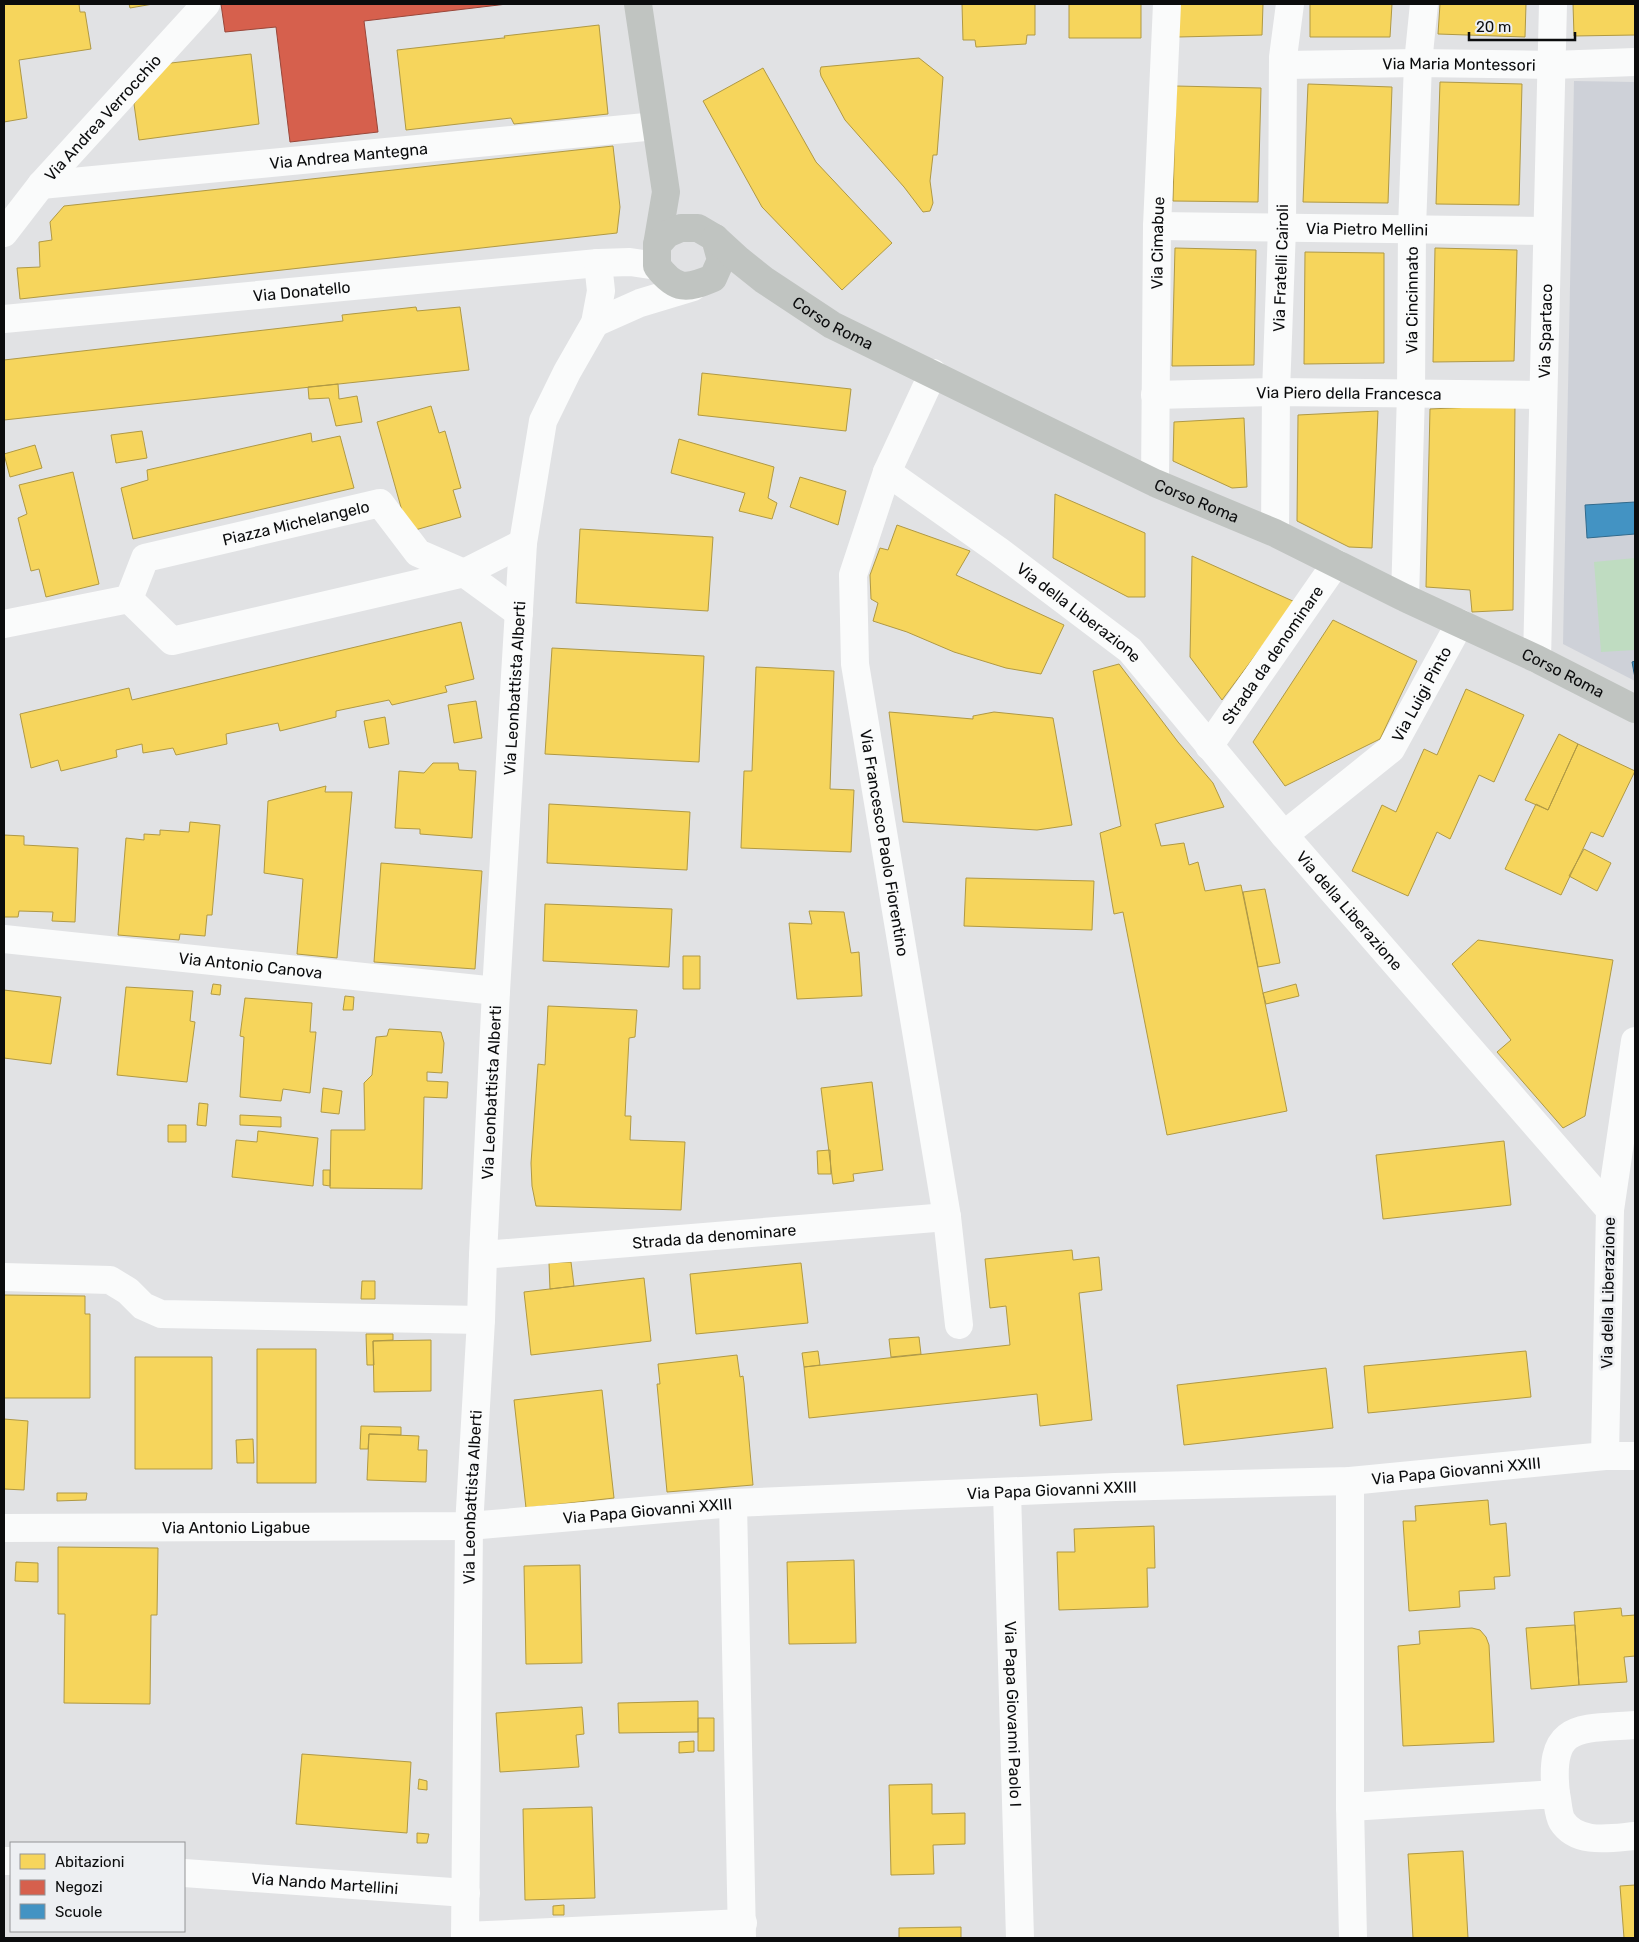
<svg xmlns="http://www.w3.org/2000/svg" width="1639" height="1942" font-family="Rubik,sans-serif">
<rect width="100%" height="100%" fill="#e1e2e4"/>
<!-- built -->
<path fill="#ced1d8" d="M1574 81 1635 82V681L1563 644Z"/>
<!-- green -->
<path fill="#bfdcc1" d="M1635 558V650L1601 652 1594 562Z"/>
<!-- homes -->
<path fill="#f6d55c" stroke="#b09944" d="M4 4H79L80 12H85L91 49 19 60 27 118 4 122Z
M129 4H153L130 8Z
M962 4H1035V35H1027L1026 44 976 47 975 40H963Z
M1069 4H1141V38H1069Z
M1179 4H1263L1262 35 1178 37Z
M1310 4H1392L1390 37H1310Z
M1440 4H1526L1525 37 1438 34Z
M1573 4H1635V35L1574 36Z
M599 25 608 114 514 124 511 118 406 130 397 50 503 38H505L504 36Z
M251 54 259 124 139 140 134 104 162 64Z
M919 58 943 77 937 155H933L930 181 933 203 930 211 923 212 904 187 845 120 821 76 820 71 821 67Z
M763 68 816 162 892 243 842 290 762 207 703 101Z
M1440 82 1522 84 1519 205 1436 204Z
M1308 84 1392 87 1388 203 1303 202Z
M1176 86 1261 88 1258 202 1173 201Z
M613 146 620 207 617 233 20 299 17 268 40 267 39 242 52 240 50 222 64 206Z
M1175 248 1256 250 1254 365 1172 366Z
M1435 248 1517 250 1514 361 1433 362Z
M1305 252 1384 253V363L1304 364Z
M416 307 417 311 460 307 469 370 4 420V360L343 321 342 315Z
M702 373 851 389 846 431 698 415Z
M338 384 339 399 357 396 362 422 336 426 329 398 309 399 308 387Z
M1515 405 1513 610 1472 612 1470 590 1426 587 1430 409Z
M431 406 439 433 445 431 461 488 453 490 461 517 408 532 377 422Z
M1378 411 1372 548 1349 547 1297 521 1298 415Z
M1244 418 1247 487 1232 488 1173 461 1174 422Z
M142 431 147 458 116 463 111 435Z
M311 433 312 442 340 436 354 488 133 539 121 488 148 480 147 470Z
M679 439 774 467 768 498 777 503 772 519 739 511 745 493 671 473Z
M35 445 42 468 10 477 4 454Z
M73 472 99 584 46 597 39 569 31 571 18 518 27 514 19 485Z
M800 477 846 491 838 525 790 507Z
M1055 494 1145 533V597H1128L1053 558Z
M897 525 970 551 956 575 1064 625 1041 674 1006 668 954 652 907 632 873 621 878 603 871 599 870 575 880 548 888 550Z
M580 529 713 537 708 611 576 603Z
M1192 556 1295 602 1222 700 1190 657Z
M1333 620 1417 661 1380 739 1285 786 1253 742Z
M461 622 474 679 445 686 447 692 392 705 389 700 336 711V717L280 731 278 723 226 734 227 744 176 755 173 748 143 753 142 744 116 750 117 757 61 771 58 760 31 768 20 714 129 688 132 700Z
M552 648 704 656 699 762 545 754Z
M1119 664 1178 742 1213 783 1224 807 1155 824 1161 846 1184 843 1189 865 1198 862 1205 891 1241 885 1287 1111 1167 1135 1123 912 1114 914 1100 833 1121 826 1093 671Z
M756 667 834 671 830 789 854 790 851 852 741 848 744 771H752Z
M1466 689 1524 715 1494 782 1479 775 1450 839 1437 832 1408 896 1352 871 1382 805 1396 812 1424 749 1437 755Z
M476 701 482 738 454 743 448 705Z
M889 712 973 719V716L994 712 1053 718 1072 825 1037 830 903 822Z
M385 717 389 744 369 748 364 721Z
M1559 734 1578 744 1548 810 1525 800Z
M1578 744 1635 771 1603 837 1591 832 1561 895 1505 869 1536 804 1548 810Z
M433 763H458L459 770 476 771 472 838 420 834V829L395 828 399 771 424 773Z
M326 786 325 792H352L337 958 297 954 303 879 264 873 268 801Z
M549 804 690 812 687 870 547 863Z
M190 822 220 825 212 915H207L205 936 180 934 179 940 118 935 126 838 144 840V834L160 835V830L189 832Z
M4 835 24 836V845L78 848 75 922 52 921 53 912 19 911 18 917H4Z
M1584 849 1611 863 1597 891 1569 876Z
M381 863 482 871 475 969 374 962Z
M966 878 1094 881 1092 930 964 926Z
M1265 889 1280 963 1258 967 1243 892Z
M545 904 672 909 669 967 543 961Z
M809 911 844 912 851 953 859 952 862 996 797 999 789 923 812 924Z
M1478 940 1613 960 1585 1116 1563 1128 1497 1052 1511 1040 1452 964Z
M683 956H700V989H683Z
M213 984 221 985 220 995 211 994Z
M1296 984 1299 996 1266 1004 1263 993Z
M126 987 193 991 190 1021 195 1022 187 1082 117 1075Z
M4 990 61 997 51 1064 4 1058Z
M345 996 354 997 353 1010H343Z
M245 998 312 1003 310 1032H316L310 1093 283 1089 281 1101 240 1097 244 1037 240 1036Z
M548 1006 637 1010 635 1037 629 1038 625 1116H631L630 1140 685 1142 681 1210 536 1206 532 1186 531 1163 538 1064 545 1065Z
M389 1029 441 1032 444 1043 442 1073 427 1072V1081L448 1082 447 1098 424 1097 422 1189 330 1188 331 1130H365L364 1083 372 1075 376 1037 387 1036Z
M872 1082 883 1170 853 1174 854 1181 833 1184 821 1088Z
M323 1088 342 1091 339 1114 321 1112Z
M199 1103 208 1104 206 1126 197 1125Z
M240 1115 281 1117V1127L240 1125Z
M168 1125H186V1142H168Z
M258 1131 318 1138 313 1186 232 1177 236 1140 257 1142Z
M1504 1141 1511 1205 1383 1219 1376 1155Z
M830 1150 831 1174H818L817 1151Z
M323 1170H330V1186L323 1185Z
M1072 1250 1073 1260 1099 1257 1102 1290 1079 1293 1092 1420 1040 1426 1037 1394 809 1418 804 1367 1010 1345 1006 1306 990 1308 985 1259Z
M571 1262 574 1286 550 1289 549 1263Z
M801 1263 808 1323 696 1334 690 1274Z
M644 1278 651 1341 531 1355 524 1292Z
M362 1281H375V1299H361Z
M4 1295 85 1296V1314H90V1398H4Z
M366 1334H393V1340L373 1341 374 1365H367Z
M919 1337 921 1354 891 1357 889 1339Z
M431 1340V1391L374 1392 373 1341Z
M257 1349H316V1483H257Z
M818 1351 820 1365 804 1367 802 1353Z
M1526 1351 1531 1397 1368 1413 1364 1366Z
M737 1355 740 1377 743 1376 744 1383 753 1485 667 1492 657 1384H660L658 1364Z
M135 1357H212V1469H135Z
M1326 1368 1333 1428 1184 1445 1177 1385Z
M602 1390 614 1498 526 1508 514 1400Z
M4 1419 28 1421 24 1490 4 1489Z
M361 1426 401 1427V1435L369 1434 368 1449H360Z
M369 1434 419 1436 418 1450H427L426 1482 367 1480Z
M253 1439 254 1463H237L236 1440Z
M57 1493H87L86 1500 57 1501Z
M1488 1500 1490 1525 1506 1523 1510 1576 1494 1577 1495 1589 1459 1591 1460 1607 1409 1611 1403 1521H1416L1415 1506Z
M1154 1526 1155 1568H1147L1148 1607 1059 1610 1057 1552H1075L1074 1529Z
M58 1547 158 1548 157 1615H151L150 1704 64 1703 65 1614H58Z
M854 1560 856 1643 789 1644 787 1562Z
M16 1562 38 1563V1582L15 1581Z
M580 1565 582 1663 526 1664 524 1566Z
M1621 1608 1622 1616 1635 1615V1656L1624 1657 1627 1682 1579 1685 1574 1612Z
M1575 1625 1579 1685 1531 1689 1526 1628Z
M1472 1628 1480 1630 1486 1637 1489 1645 1494 1742 1403 1746 1398 1646 1420 1644 1419 1631Z
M698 1701V1732L619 1733 618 1703Z
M582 1707 584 1734 576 1735 579 1767 500 1772 496 1713Z
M698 1718H714V1751H698Z
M694 1741V1752L679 1753V1742Z
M302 1754 411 1762 407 1833 296 1824Z
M419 1779 427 1781V1790L418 1789Z
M932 1784V1814L965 1813V1844L933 1845 934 1874 891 1875 889 1785Z
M592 1807 595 1898 525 1900 523 1809Z
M417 1833 429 1834 427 1843H417Z
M1463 1851 1468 1938H1413L1408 1854Z
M1635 1885V1938H1624L1620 1886Z
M564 1905V1915H553V1906Z
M961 1927V1938H899V1928Z"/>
<!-- shops -->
<path fill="#d6604d" stroke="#99473a" d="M221 4H507L364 21 378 132 290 142 276 27 225 32Z"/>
<!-- schools -->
<path fill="#4393c3" stroke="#326a8c" d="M1635 502V534L1587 538 1585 505Z
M1635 661V678L1632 662Z"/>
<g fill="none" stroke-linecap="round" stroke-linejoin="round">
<!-- street -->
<g stroke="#fafbfb" stroke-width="28">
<path id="s1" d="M1283 65 1418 63 1552 65 1635 62"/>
<path id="s2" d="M41 185 656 126"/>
<path id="s3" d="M1157 226 1547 231"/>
<path id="s4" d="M4 233 41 185 206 4"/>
<path id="s5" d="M4 319 598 263 630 262 657 266"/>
<path d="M595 323 640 303 693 287"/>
<path id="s6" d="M933 373 887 472 853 575 855 664 947 1217 959 1325"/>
<path id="s7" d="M1155 395 1276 392 1543 395"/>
<path id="s8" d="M887 472 999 551 1130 650 1284 835 1610 1210 1605 1456"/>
<path id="s9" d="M1155 483 1157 226 1167 4"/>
<path id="s10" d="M1275 533 1276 392 1282 228 1283 57 1290 4"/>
<path id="s11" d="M1405 598 1411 393 1412 228 1418 63 1424 4"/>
<path id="s12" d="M129 599 145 558 380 503 418 553 464 573 519 613"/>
<path d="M129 599 172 641 464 573 523 543"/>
<path d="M4 624 129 599"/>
<path id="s13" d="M1537 659 1553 4"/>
<path id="s14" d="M1209 746 1336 563"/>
<path id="s15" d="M1284 835 1391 749 1460 623"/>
<path id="s16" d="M4 939 496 991"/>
<path d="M1610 1210 1635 1041"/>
<path id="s17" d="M483 1255 947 1217"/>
<path d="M4 1277 110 1280 128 1291 143 1306 161 1314 481 1320"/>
<path d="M1350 1481V1807L1353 1938"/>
<path id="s18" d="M1007 1492 1020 1938"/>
<path d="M733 1503 742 1938"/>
<path id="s19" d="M4 1528 469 1526 733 1503 1115 1487 1350 1481 1605 1456H1635"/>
<path d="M1556 1794C1548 1723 1578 1729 1635 1725"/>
<path d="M1350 1807 1556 1794C1558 1802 1558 1814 1562 1821 1577 1845 1611 1838 1635 1836"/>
<path d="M4 1861H11"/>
<path id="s20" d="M184 1873 466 1893"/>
<path d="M465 1936 743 1923"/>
<path id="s21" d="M465 1938 469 1526 481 1320 483 1255 496 991 523 543 543 421 567 372 595 323 601 291 598 263"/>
</g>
<!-- secondary -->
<g stroke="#c0c4c1" stroke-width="28">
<path d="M638 4 666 192 657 245"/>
<path d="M681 228H698L715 238 721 260 713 278C687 289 676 291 657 266V245L667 234Z"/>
<path id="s22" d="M715 238 739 260 764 280 832 325 1155 483 1275 533 1405 598 1537 659 1635 709"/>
</g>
</g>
<g text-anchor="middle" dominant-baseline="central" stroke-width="5" stroke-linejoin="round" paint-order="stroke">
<!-- street labels -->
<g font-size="16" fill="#0b0c0d" stroke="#edeff2">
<text stroke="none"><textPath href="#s1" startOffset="176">Via Maria Montessori</textPath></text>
<text stroke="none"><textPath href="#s4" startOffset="152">Via Andrea Verrocchio</textPath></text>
<text stroke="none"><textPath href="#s2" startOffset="309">Via Andrea Mantegna</textPath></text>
<text stroke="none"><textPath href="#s3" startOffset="210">Via Pietro Mellini</textPath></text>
<text stroke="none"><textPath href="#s9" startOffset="240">Via Cimabue</textPath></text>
<text stroke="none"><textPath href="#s10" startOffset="265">Via Fratelli Cairoli</textPath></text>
<text stroke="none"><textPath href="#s5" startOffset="299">Via Donatello</textPath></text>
<text stroke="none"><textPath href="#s11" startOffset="298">Via Cincinnato</textPath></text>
<text stroke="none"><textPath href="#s22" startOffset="146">Corso Roma</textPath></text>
<text stroke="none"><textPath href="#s13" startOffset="328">Via Spartaco</textPath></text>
<text stroke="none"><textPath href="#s7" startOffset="194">Via Piero della Francesca</textPath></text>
<text stroke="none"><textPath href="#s22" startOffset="551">Corso Roma</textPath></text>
<text stroke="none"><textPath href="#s12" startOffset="199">Piazza Michelangelo</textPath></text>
<text stroke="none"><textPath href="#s8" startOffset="238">Via della Liberazione</textPath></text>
<text stroke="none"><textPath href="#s14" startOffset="111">Strada da denominare</textPath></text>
<text stroke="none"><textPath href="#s22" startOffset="956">Corso Roma</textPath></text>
<text stroke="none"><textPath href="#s21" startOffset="1251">Via Leonbattista Alberti</textPath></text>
<text stroke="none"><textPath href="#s15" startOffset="200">Via Luigi Pinto</textPath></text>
<text stroke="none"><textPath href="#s6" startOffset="488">Via Francesco Paolo Fiorentino</textPath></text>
<text stroke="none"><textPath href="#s8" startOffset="642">Via della Liberazione</textPath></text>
<text stroke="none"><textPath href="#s16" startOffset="248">Via Antonio Canova</textPath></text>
<text stroke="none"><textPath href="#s21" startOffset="846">Via Leonbattista Alberti</textPath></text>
<text stroke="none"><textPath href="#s17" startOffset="232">Strada da denominare</textPath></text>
<text transform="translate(1608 1293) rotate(-89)">Via della Liberazione</text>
<text stroke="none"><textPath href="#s19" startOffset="1454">Via Papa Giovanni XXIII</textPath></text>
<text stroke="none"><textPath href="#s19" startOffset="1049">Via Papa Giovanni XXIII</textPath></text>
<text stroke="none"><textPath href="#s21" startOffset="441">Via Leonbattista Alberti</textPath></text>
<text stroke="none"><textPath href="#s19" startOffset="644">Via Papa Giovanni XXIII</textPath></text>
<text stroke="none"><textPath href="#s19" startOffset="232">Via Antonio Ligabue</textPath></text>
<text stroke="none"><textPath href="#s18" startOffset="222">Via Papa Giovanni Paolo I</textPath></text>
<text stroke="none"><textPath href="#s20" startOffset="141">Via Nando Martellini</textPath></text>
</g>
</g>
<!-- border -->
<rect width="1639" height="1942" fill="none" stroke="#0b0c0d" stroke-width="10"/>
<!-- legend -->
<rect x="10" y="1842" width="175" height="90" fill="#edeff2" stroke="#939496"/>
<rect x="20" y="1854" width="25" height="15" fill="#f6d55c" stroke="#939496"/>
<text x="55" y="1867" font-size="15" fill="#0b0c0d">Abitazioni</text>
<rect x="20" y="1880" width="25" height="15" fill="#d6604d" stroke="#939496"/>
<text x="55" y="1892" font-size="15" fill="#0b0c0d">Negozi</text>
<rect x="20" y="1904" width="25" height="15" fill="#4393c3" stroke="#939496"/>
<text x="55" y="1917" font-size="15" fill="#0b0c0d">Scuole</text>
<!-- scale -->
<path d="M1469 32v8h106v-8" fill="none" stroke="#0b0c0d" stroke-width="2.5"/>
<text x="1476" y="32" font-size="15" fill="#0b0c0d" stroke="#edeff2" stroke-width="4" paint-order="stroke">20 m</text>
</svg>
